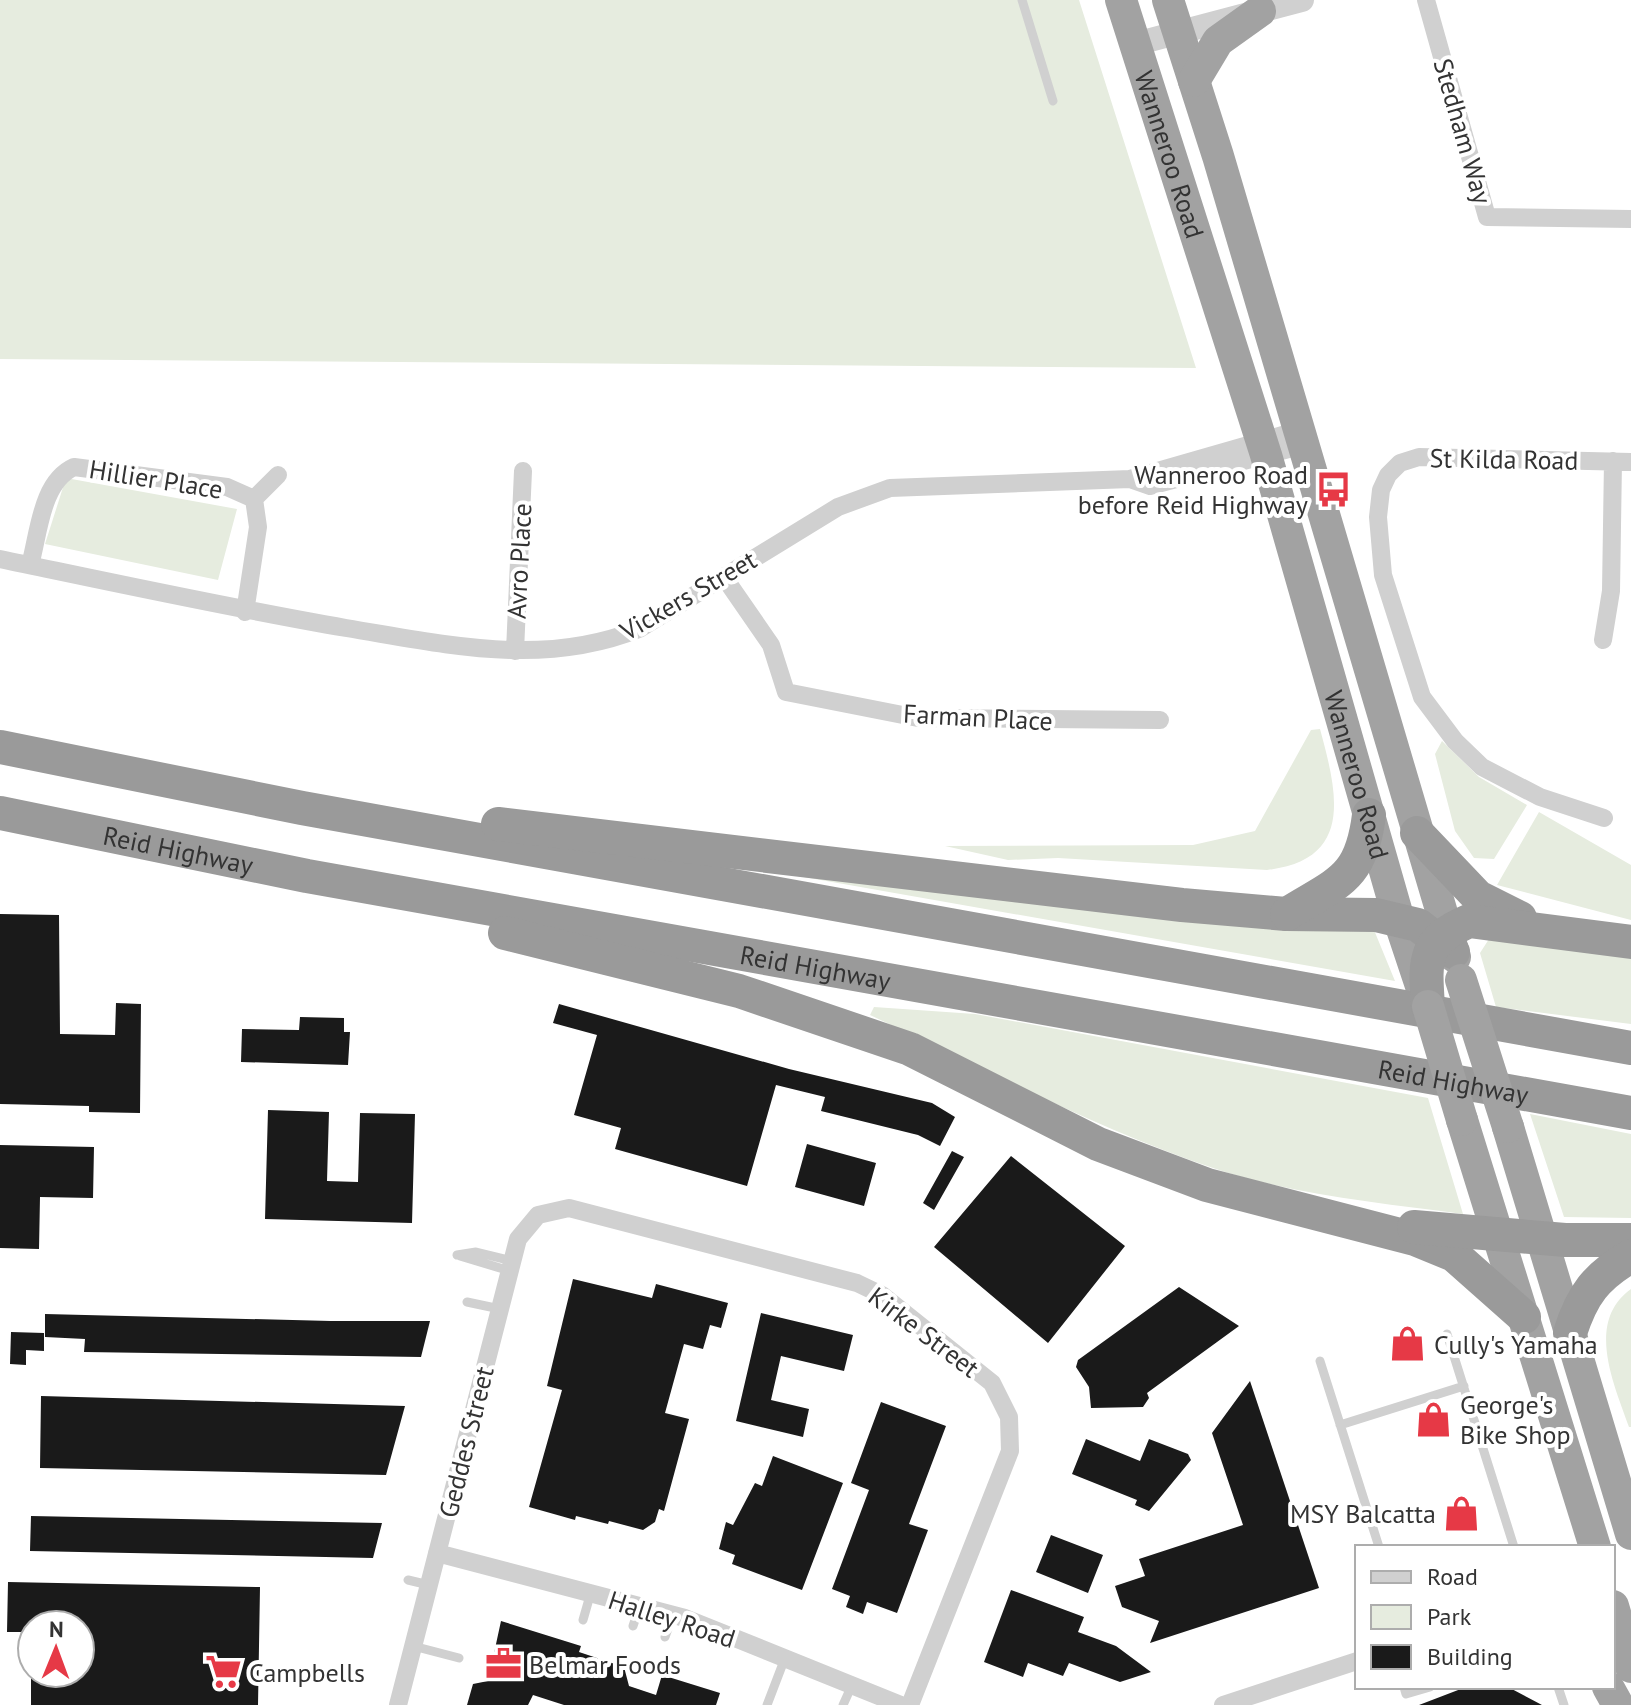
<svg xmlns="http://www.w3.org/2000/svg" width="1631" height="1705" font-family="'PT Sans',sans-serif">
<rect width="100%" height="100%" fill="#fff"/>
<!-- green -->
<path fill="#e6ecdf" d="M0 0H1079L1196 368 0 359Z
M66 478 237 509 218 580 45 544Z
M1320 729C1337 792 1355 860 1267 870L1058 858 1008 860 945 846 1193 845 1255 831 1311 730Z
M1442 741 1479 777 1527 805 1494 859 1474 858 1455 831 1435 754Z
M1539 812 1631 865V920L1497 885Z
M781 873 1374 930 1395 981Z
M1489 939 1631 953V1024L1496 1007 1480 953Z
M874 1007 975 1014 1428 1098 1463 1214C1380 1203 1293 1195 1213 1168 1095 1128 983 1068 870 1015Z
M1530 1114 1631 1134V1218L1564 1217Z
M1631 1289V1427H1629C1614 1384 1585 1322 1631 1289Z"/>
<!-- building -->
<path fill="#1a1a1a" d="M0 914 59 915 60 1034 115 1035 116 1003 141 1004 140 1113 89 1112V1106L0 1104Z
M559 1004 789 1069 932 1103 955 1117 940 1146 918 1135 821 1111 825 1097 776 1085 747 1186 615 1149 621 1128 574 1115 597 1035 553 1023Z
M300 1017 344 1018V1032H350L348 1065 241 1062 242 1029 299 1030Z
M268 1110 329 1112 327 1181 358 1182 360 1113 415 1114 412 1223 265 1219Z
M807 1144 876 1163 864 1206 795 1187Z
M0 1145 94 1147 93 1198 40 1197 39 1249 0 1248Z
M952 1151 964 1157 934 1210 923 1203Z
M1011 1156 1125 1246 1048 1343 934 1247Z
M573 1279 652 1298 656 1284 728 1303 721 1328 710 1325 703 1349 684 1344 665 1413 689 1419 664 1511 659 1509 655 1522 643 1530 609 1521 608 1524 576 1516 575 1520 529 1507 562 1390 547 1386Z
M1179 1287 1239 1326 1147 1393 1149 1398 1143 1407 1091 1408 1089 1387 1076 1367 1078 1360Z
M761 1313 853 1335 844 1371 781 1356 771 1400 809 1409 803 1437 736 1421Z
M45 1314 331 1321H430L421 1357 84 1352 85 1339 45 1337Z
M11 1332 44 1333V1351L26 1350V1365L10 1364Z
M1250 1381 1319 1588 1150 1643 1159 1621 1122 1607 1115 1586 1145 1576 1139 1559 1243 1525 1212 1433Z
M41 1396 405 1406 386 1475 40 1468Z
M881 1402 946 1426 909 1524 928 1530 897 1613 867 1602 863 1614 846 1607 850 1596 832 1589 869 1490 851 1483Z
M1086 1439 1140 1461 1149 1439 1188 1454 1191 1460 1149 1511 1135 1505 1137 1500 1072 1474Z
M773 1456 843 1483 802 1590 732 1564 735 1555 719 1549 726 1522 733 1525 755 1483 762 1486Z
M31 1516 382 1523 373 1558 30 1551Z
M1051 1535 1103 1555 1088 1593 1036 1572Z
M8 1582 260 1587 258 1705H31V1673H80V1625H32V1632H7Z
M1011 1590 1084 1617 1078 1632 1116 1646 1151 1672 1120 1682 1069 1663 1063 1676 1028 1663 1023 1677 984 1662Z
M501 1621 581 1646 579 1652 624 1667 629 1686 656 1695 662 1675 720 1693 716 1705H564L533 1695 528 1705H467L473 1684 488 1681Z
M1466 1687H1508L1542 1705H1419Z"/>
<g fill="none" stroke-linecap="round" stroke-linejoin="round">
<!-- service -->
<path stroke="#d0d0d0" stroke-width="9" d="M1022 0 1053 101
M457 1255 476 1252 512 1261
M460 1256 510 1271
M467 1302 500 1309
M1447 1334 1514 1547
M1320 1361 1379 1547
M1340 1425 1464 1386
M408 1580 429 1585
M583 1620 591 1592
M633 1626 640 1605
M665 1637 673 1615
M413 1646 459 1658
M1404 1687 1406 1694 1430 1687
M1558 1687 1564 1705
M767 1705 785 1658
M843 1705 852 1685"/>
<!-- minor -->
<path stroke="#d0d0d0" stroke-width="18" d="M1426 0 1487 217 1631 219
M1130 479 1150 486 1304 445
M254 499 278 475
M0 559C115 583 230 608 346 628 445 644 542 668 639 629L838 507 890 488 1130 479 1300 430
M30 565C39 533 41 482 74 467L227 487 254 499 258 527 245 612
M724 577 771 645 786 692 918 718 1160 720
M1603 640 1611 591 1613 461
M515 651 523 471
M1604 818 1540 797 1482 767 1455 741 1422 697 1383 575 1378 517 1381 490 1388 475 1400 463 1419 457 1631 462
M437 1553 685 1618 901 1705
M398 1705 518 1239 538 1215 569 1208 857 1283 882 1295 992 1383 1009 1417 1010 1451 910 1705
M1223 1705 1357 1661"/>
<!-- tertiary -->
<path stroke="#d0d0d0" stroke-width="24" d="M1135 44 1302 0"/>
<!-- trunk -->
<g stroke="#a2a2a2" stroke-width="32">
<path id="s1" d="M1121 0 1266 455 1399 920 1424 995"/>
<path d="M1168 0 1218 156 1455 957"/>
<path d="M1194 81 1218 41 1260 11"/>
<path d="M1462 1120 1595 1547"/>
<path d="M1508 1127 1631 1534"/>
<path d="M1613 1606 1631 1667"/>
<path d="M1608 1687 1618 1705"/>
</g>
<!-- motorway -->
<g stroke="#9a9a9a" stroke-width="34">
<path d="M0 747 302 808 1631 1048"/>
<path id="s2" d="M0 813 307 876 1631 1113"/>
<path d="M498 824 1182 905 1286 914 1376 915 1418 925 1453 952"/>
<path d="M1417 833 1478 897 1520 918"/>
<path d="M1287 914C1338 882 1361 880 1369 815"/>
<path d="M505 933 739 991 910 1049 1098 1144 1207 1185 1415 1239 1454 1255 1524 1317"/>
<path d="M1428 1006C1425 961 1422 941 1469 921L1631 942"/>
<path d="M1414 1227 1565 1240H1631"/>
<path d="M1570 1333C1582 1295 1596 1276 1631 1256"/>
</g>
<!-- trunk-bridge -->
<path stroke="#a2a2a2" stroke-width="32" d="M1461 980 1508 1127
M1428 1006 1462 1120"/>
</g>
<!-- icons -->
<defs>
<symbol id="bus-bare" viewBox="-9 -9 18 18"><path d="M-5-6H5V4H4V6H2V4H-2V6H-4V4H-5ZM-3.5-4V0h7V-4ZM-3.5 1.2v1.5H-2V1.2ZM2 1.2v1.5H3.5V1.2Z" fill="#e63946" stroke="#fff" stroke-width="2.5" paint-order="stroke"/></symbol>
<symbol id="shop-bare" viewBox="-9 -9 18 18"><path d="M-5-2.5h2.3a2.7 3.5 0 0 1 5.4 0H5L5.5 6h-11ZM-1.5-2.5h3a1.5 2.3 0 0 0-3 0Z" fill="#e63946" stroke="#fff" stroke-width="2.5" paint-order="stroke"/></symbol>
<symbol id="office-bare" viewBox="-9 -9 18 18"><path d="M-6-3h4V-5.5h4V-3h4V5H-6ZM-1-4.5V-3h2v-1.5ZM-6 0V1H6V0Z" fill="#e63946" stroke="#fff" stroke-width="2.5" paint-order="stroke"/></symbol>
<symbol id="supermarket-bare" viewBox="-9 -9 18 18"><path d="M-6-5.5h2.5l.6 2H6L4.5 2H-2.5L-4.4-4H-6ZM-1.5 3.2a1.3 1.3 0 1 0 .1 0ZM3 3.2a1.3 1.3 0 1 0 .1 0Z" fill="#e63946" stroke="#fff" stroke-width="2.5" paint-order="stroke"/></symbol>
</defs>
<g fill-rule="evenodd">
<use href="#bus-bare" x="1308" y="464" width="51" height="51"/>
<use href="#shop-bare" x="1382" y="1318" width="51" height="51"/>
<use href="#shop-bare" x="1408" y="1394" width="51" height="51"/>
<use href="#shop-bare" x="1436" y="1488" width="51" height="51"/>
<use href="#office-bare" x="478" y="1638" width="51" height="51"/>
<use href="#supermarket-bare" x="198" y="1646" width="51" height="51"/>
</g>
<g text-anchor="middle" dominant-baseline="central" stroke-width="8" stroke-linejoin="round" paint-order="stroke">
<!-- street labels -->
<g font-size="26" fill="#333" stroke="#fff">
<text transform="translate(1463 131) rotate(74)">Stedham Way</text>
<text stroke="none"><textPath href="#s1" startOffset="162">Wanneroo Road</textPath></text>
<text transform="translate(1504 459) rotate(1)">St Kilda Road</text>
<text transform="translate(156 479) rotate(9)">Hillier Place</text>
<text transform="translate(519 561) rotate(-87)">Avro Place</text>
<text transform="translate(688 595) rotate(-30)">Vickers Street</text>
<text transform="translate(978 717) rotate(3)">Farman Place</text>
<text stroke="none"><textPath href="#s1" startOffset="810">Wanneroo Road</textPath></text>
<text stroke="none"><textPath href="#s2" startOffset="182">Reid Highway</textPath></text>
<text stroke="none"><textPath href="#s2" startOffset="830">Reid Highway</textPath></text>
<text stroke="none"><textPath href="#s2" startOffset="1478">Reid Highway</textPath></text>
<text transform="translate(924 1332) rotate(37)">Kirke Street</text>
<text transform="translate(466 1442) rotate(-76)">Geddes Street</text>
<text transform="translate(672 1619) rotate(18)">Halley Road</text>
</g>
<!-- poi labels -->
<g font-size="26" fill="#333" stroke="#fff" text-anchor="start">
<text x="1308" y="474" text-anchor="end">Wanneroo Road<tspan x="1308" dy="30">before Reid Highway</tspan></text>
<text x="1434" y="1344">Cully's Yamaha</text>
<text x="1460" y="1404">George's<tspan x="1460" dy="30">Bike Shop</tspan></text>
<text x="1436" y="1513" text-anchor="end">MSY Balcatta</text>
<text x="529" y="1664">Belmar Foods</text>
<text x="249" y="1672">Campbells</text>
</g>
</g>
<!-- legend -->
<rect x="1355" y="1545" width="260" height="144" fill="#ffffff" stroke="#adadad" stroke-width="2"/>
<rect x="1371" y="1571" width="40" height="12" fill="#d0d0d0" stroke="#adadad" stroke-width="2"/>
<text x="1427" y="1585" font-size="24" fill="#333333">Road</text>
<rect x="1371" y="1605" width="40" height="24" fill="#e6ecdf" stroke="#adadad" stroke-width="2"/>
<text x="1427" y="1625" font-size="24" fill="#333333">Park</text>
<rect x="1371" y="1645" width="40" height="24" fill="#1a1a1a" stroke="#adadad" stroke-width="2"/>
<text x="1427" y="1665" font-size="24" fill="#333333">Building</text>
<!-- north arrow -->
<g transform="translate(56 1649) rotate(1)"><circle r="38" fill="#ffffff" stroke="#adadad" stroke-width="2"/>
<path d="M0-6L14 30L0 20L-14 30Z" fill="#e63946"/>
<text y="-12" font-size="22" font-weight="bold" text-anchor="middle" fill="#333333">N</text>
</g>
</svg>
